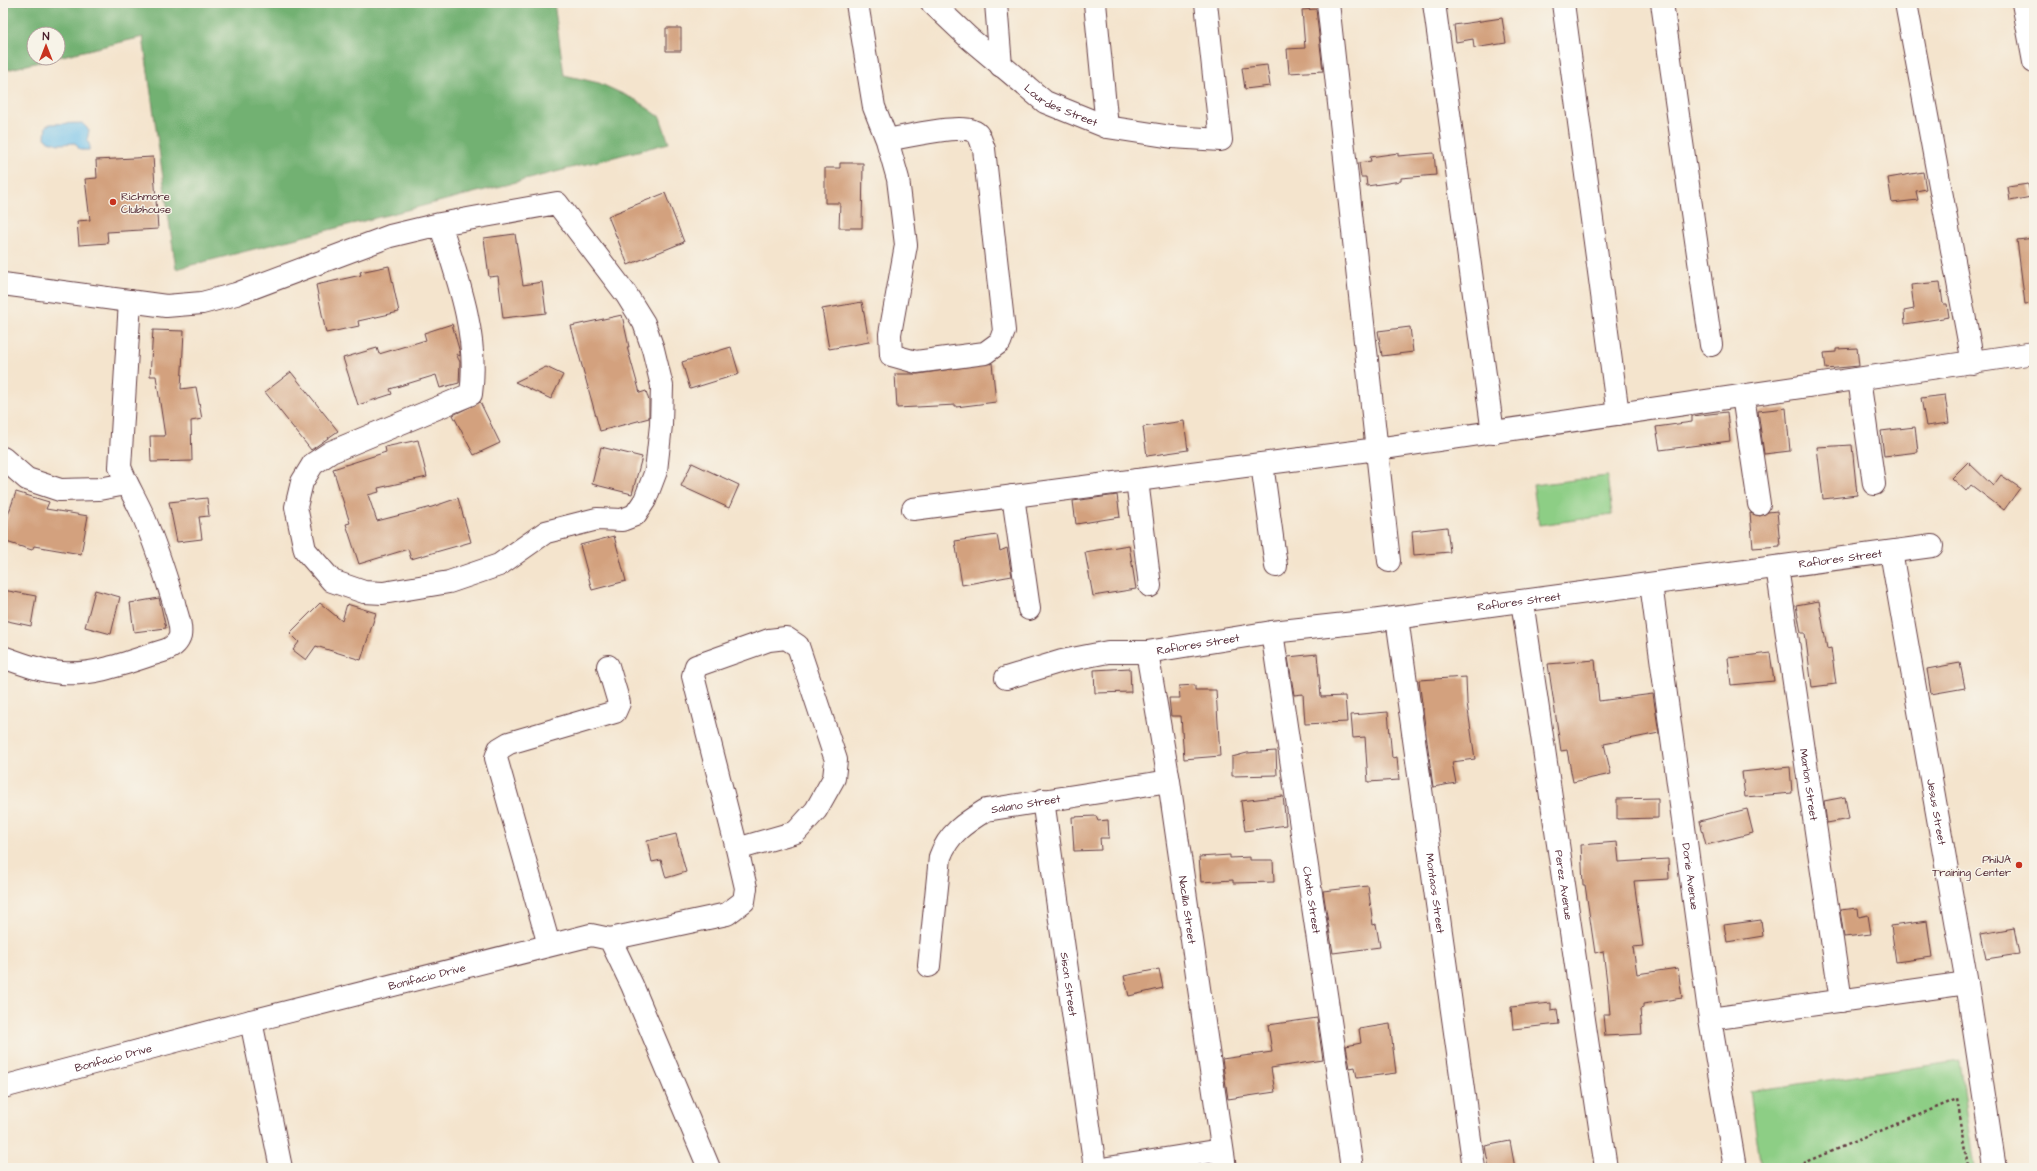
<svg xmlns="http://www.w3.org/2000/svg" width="2037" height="1171" font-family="'Architects Daughter',sans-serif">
<rect width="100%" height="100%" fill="#f7f3e8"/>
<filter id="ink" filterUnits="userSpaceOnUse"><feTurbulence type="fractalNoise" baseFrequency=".025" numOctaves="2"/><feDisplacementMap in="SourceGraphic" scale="8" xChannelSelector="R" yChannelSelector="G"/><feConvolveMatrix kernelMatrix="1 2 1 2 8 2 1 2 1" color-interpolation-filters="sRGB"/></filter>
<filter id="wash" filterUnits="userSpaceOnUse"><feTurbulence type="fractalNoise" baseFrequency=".012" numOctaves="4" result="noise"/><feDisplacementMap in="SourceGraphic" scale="16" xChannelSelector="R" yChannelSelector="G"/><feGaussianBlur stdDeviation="0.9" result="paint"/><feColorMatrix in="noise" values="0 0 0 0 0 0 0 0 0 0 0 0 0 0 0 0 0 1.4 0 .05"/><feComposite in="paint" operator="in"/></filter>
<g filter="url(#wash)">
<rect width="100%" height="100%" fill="#f4e4cd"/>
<!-- green -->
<path fill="#8dce85" stroke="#6c7658" d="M1607 476 1612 515 1539 525 1533 485Z
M1960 1061 1975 1168H1761L1750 1091Z"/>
<!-- forest -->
<path fill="#72b172" stroke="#5e684e" d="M3 3H554L564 75 599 83 636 100 660 117 669 143 176 269 143 37 58 57V34H34V58H55L3 71Z"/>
<!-- water -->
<path fill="#70c1eb" stroke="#5d708b" d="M82 123 89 130 87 140 90 146 89 150H80L75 143 59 144 48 141 45 138 46 126 50 124Z"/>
<g id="blocks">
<!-- building -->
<path fill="#d3a17e" d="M1316 9 1323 71 1289 73 1287 49 1305 48 1302 10Z
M1502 18 1506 43 1474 48 1473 39 1456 42 1454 25Z
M666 28H681V51H666Z
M1267 65 1270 86 1245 89 1242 68Z
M1398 153V156L1434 153 1436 175 1401 178V181L1367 186 1366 177H1361L1359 163 1371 161 1370 157Z
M153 157 158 229 107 232 108 243 79 245 77 221 90 220 85 179 97 178 96 160Z
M840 163H863L862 228H839L840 203H825V168H840Z
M1923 172 1926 189 1916 191 1918 200 1892 203 1888 178Z
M2028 184 2031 197 2010 201 2008 187Z
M665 193 684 242 628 265 608 216Z
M515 234 523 285 542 282 546 313 503 318 498 276 489 277 484 238Z
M2034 238V303L2025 304 2017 240Z
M389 266 399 312 358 321 359 326 326 333 316 285 361 275 360 272Z
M1940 282 1943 304H1947L1949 317 1905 324 1904 311 1914 309 1911 285Z
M862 302 869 342 829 349 822 309Z
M622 315 629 347H627L640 393 646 391 649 401V418L600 431 571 326Z
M452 324 460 353V356L456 354 460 362 459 383 440 388 436 375 390 389 392 394 358 405 343 358 377 348 379 354 426 340 424 333Z
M1410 327 1413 352 1382 356 1378 331Z
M153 330 184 331 181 389 196 387 202 419 191 421 192 461 151 462 150 436H165L156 376H150Z
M731 347 739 374 690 389 682 362Z
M1857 348 1859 366 1826 369 1824 353 1836 352V349Z
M992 363 996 402 956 407V405L897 408 895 374H918Z
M546 367 563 375 551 399 515 382Z
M291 372 338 431 311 450 265 392Z
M1945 395 1949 423 1926 426 1921 398Z
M480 402 500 443 474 455 453 415Z
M1786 408 1790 451 1764 454 1758 411Z
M1727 412 1730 441 1660 450 1656 427 1692 422V416Z
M1184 421 1188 450 1147 456 1143 427Z
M1915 427 1918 452 1884 456 1881 431Z
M418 440 427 477 378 488 379 492 368 495 377 521 432 507 458 498 471 542 411 559 408 549 359 564 346 524 350 523 333 469 386 452 385 447Z
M1852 445 1857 495 1823 499 1817 447Z
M601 447 642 457 632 494 592 484Z
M1968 462 1993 486 2001 475 2020 488 2004 510 1971 485 1966 491 1952 478Z
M692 463 739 485 729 508 681 486Z
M16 492 49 502 46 509 88 516 81 554 34 546 32 550 3 541V529Z
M1117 495 1120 517 1076 524 1073 501Z
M207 498 209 516 199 517 202 539 177 542 169 502Z
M1777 511 1780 546 1753 548 1750 513 1760 516 1768 512Z
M1447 527 1450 552 1414 555 1412 531Z
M997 535 1000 551 1007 548 1012 576 962 585 955 541Z
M614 536 626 581 592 590 580 545Z
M1129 545 1136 589 1093 596 1085 552Z
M3 590 36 596 31 626 3 620Z
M95 590 120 597 111 634 85 627Z
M159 598 166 628 134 632 130 603Z
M1819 601 1827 649 1831 648 1836 684 1812 687 1805 633H1801L1796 605Z
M320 603 342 621 347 604 376 613 361 660 316 646 306 660 293 650 299 642 290 633Z
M1770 653 1774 681 1731 685 1728 658Z
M1317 654 1321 697 1345 696 1347 722 1305 724 1303 694 1294 695 1288 657Z
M1595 660 1599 701 1653 694 1659 733 1604 744 1611 774 1573 782 1567 750 1561 751 1548 664Z
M1960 663 1965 688 1931 694 1927 669Z
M1130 668 1131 692 1095 693 1094 670Z
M1466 677 1467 703 1475 759 1452 762 1456 783 1433 787 1419 680Z
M1195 685V690H1216L1220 756 1184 759 1181 716H1171L1169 698H1180L1179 686Z
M1388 712 1392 758 1397 757 1399 780 1368 782 1365 737 1353 738 1351 715Z
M1276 751 1277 775 1232 776V757L1247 753Z
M1790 767 1792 793 1745 797 1742 772Z
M1283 796 1286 825 1245 831 1241 801Z
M1845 797 1849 819 1827 823 1824 801Z
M1658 798V818L1617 819V799Z
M1747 809 1753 833 1706 845 1700 821Z
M1096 816 1098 821 1108 820 1109 838H1100L1101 850 1074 851 1072 817Z
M676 834 686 872 666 878 661 860 652 862 647 841Z
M1617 842 1619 862 1668 859 1669 879 1634 881 1643 946 1633 947 1637 974 1678 968 1682 998 1643 1004V1008L1640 1009 1642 1034 1605 1036 1603 1015H1610L1608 990 1603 951 1595 953 1585 885H1583L1581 845Z
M1230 855V858L1250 857V860H1273L1274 882 1233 883V880L1201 882 1199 857Z
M1368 886 1373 925 1376 924 1380 947 1333 953 1323 891Z
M1858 908 1859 917 1868 915 1871 934 1844 937 1840 910Z
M1761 920 1763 936 1727 942 1724 925Z
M1927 921 1932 957 1896 962 1891 926Z
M2014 928 2019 954 1986 959 1981 934Z
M1159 969 1163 988 1129 996 1124 976Z
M1551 1003V1010L1557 1009 1559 1024 1513 1029 1511 1007Z
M1317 1018 1323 1060 1271 1068 1275 1092 1228 1099 1222 1059 1272 1052 1268 1025Z
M1390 1024 1396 1073 1357 1078 1355 1067 1350 1068 1346 1046 1361 1043 1359 1029Z
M1510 1141 1515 1168H1489L1485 1146Z"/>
</g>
</g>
<g filter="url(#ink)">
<use href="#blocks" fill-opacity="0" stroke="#643d43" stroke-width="1"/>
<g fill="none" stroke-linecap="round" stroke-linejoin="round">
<defs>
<g id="minor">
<path d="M857 3 874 107 887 140 898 179 906 245 890 334 891 355 916 362 985 353 1000 342 1004 331 984 149C981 142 980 133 973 131 959 124 904 137 887 140"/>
<path id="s1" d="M932 3 969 38 1045 102 1107 127 1172 137 1221 140 1206 3"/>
<path d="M996 3 1001 66"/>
<path d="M1095 3 1107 127"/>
<path d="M1328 3 1389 561"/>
<path d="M1434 3 1493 433"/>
<path d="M1563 3 1618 414"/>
<path d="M1662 3 1711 345"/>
<path d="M1906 3 1973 363"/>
<path d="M2023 3 2034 62"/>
<path d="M3 284 166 306 202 303 236 294 390 236 440 224 557 203 626 294 644 323 653 349 662 386 661 425 656 471 645 500 635 515 622 520 597 519 546 532 499 565 449 582 383 593 364 592 332 581 305 550 296 507 302 482 313 464 331 452 471 394C479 336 458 279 440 224"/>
<path d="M1859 379 1874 484"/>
<path d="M1743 396 1759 504"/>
<path d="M3 458 27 479 60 490 99 489 126 484"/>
<path d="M1262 464 1276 566"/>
<path d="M1137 480 1150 586"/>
<path d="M1013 496 1029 609"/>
<path d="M913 509 1377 449 2034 353"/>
<path id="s2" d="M1891 552 1967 983 1995 1168"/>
<path id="s3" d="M1777 567 1841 1001"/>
<path id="s4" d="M1651 584 1710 1019 1735 1168"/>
<path id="s5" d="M1522 601 1606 1168"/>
<path id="s6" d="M1397 618 1474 1168"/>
<path id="s7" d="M1272 632 1352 1168"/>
<path id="s8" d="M1147 652 1169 781 1225 1168"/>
<path d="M3 657C22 664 41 671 62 673 97 676 133 660 166 650 173 647 178 643 180 636 182 625 176 613 174 603 164 572 155 541 141 511 134 496 126 483 120 467L130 301"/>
<path id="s9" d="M1006 678 1062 661 1108 652H1147L1272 632 1364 622 1932 546"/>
<path id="s10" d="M1043 800 1095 1168"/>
<path d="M610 939 727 914 744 901 746 888 737 849 693 676 696 666 769 640 786 638 798 646 836 760 834 778 816 810 796 832 737 849"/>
<path d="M549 945 496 758 499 749 509 743 615 712 619 703 608 666"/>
<path id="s11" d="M929 966 940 857C948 834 965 823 986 810L1169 781"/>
<path d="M1710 1019 1967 983"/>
<path d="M251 1021 281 1168"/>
<path id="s12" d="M3 1087 251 1021 591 935 610 939 632 985 709 1168"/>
<path d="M1108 1168 1222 1150"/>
</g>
</defs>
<!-- minor casing -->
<use href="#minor" stroke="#643d43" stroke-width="24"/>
<!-- path -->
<path stroke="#643d43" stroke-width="2.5" stroke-dasharray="3 3" stroke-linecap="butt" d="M1791 1168 1957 1099 1969 1168"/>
<!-- minor -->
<use href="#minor" stroke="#fff" stroke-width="22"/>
</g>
</g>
<!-- markers -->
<g fill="#c8321e" stroke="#f7f3e8" stroke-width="1.5">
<circle cx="113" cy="202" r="4"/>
<circle cx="2019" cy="865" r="4"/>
</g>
<g text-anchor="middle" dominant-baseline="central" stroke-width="3" stroke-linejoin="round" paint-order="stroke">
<!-- street labels -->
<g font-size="11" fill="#4a1f2b" stroke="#f7f3e8">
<text stroke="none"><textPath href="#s1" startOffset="166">Lourdes Street</textPath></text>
<text stroke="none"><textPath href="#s9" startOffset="844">Raflores Street</textPath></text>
<text stroke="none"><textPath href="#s9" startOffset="520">Raflores Street</textPath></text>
<text stroke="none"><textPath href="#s9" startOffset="196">Raflores Street</textPath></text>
<text stroke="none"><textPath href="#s3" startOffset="220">Marlon Street</textPath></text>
<text stroke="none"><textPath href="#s11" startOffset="217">Salano Street</textPath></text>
<text stroke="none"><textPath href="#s2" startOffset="264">Jesus Street</textPath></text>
<text stroke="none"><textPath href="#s4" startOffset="295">Dorie Avenue</textPath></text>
<text stroke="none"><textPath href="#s5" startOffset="287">Perez Avenue</textPath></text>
<text stroke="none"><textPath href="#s6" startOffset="278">Montaos Street</textPath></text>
<text stroke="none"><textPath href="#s7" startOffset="271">Chato Street</textPath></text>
<text stroke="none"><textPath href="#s8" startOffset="261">Nacilla Street</textPath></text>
<text stroke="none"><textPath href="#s12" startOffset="438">Bonifacio Drive</textPath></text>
<text stroke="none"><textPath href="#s10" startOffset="186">Sison Street</textPath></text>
<text stroke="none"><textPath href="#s12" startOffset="114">Bonifacio Drive</textPath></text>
</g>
<!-- poi labels -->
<g font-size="11" fill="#4a1f2b" stroke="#f7f3e8" text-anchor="start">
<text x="121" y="196">Richmore<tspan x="121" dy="13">Clubhouse</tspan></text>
<text x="2011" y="859" text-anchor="end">PhilJA<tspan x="2011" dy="13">Training Center</tspan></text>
</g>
</g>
<!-- margin -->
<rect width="2037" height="1171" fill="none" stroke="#f7f3e8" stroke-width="16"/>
<!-- north arrow -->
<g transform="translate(46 46)"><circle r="19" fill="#f7f3e8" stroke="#b29e9c"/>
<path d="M0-3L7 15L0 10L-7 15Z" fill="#c8321e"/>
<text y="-6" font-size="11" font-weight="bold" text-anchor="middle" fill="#4a1f2b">N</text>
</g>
</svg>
